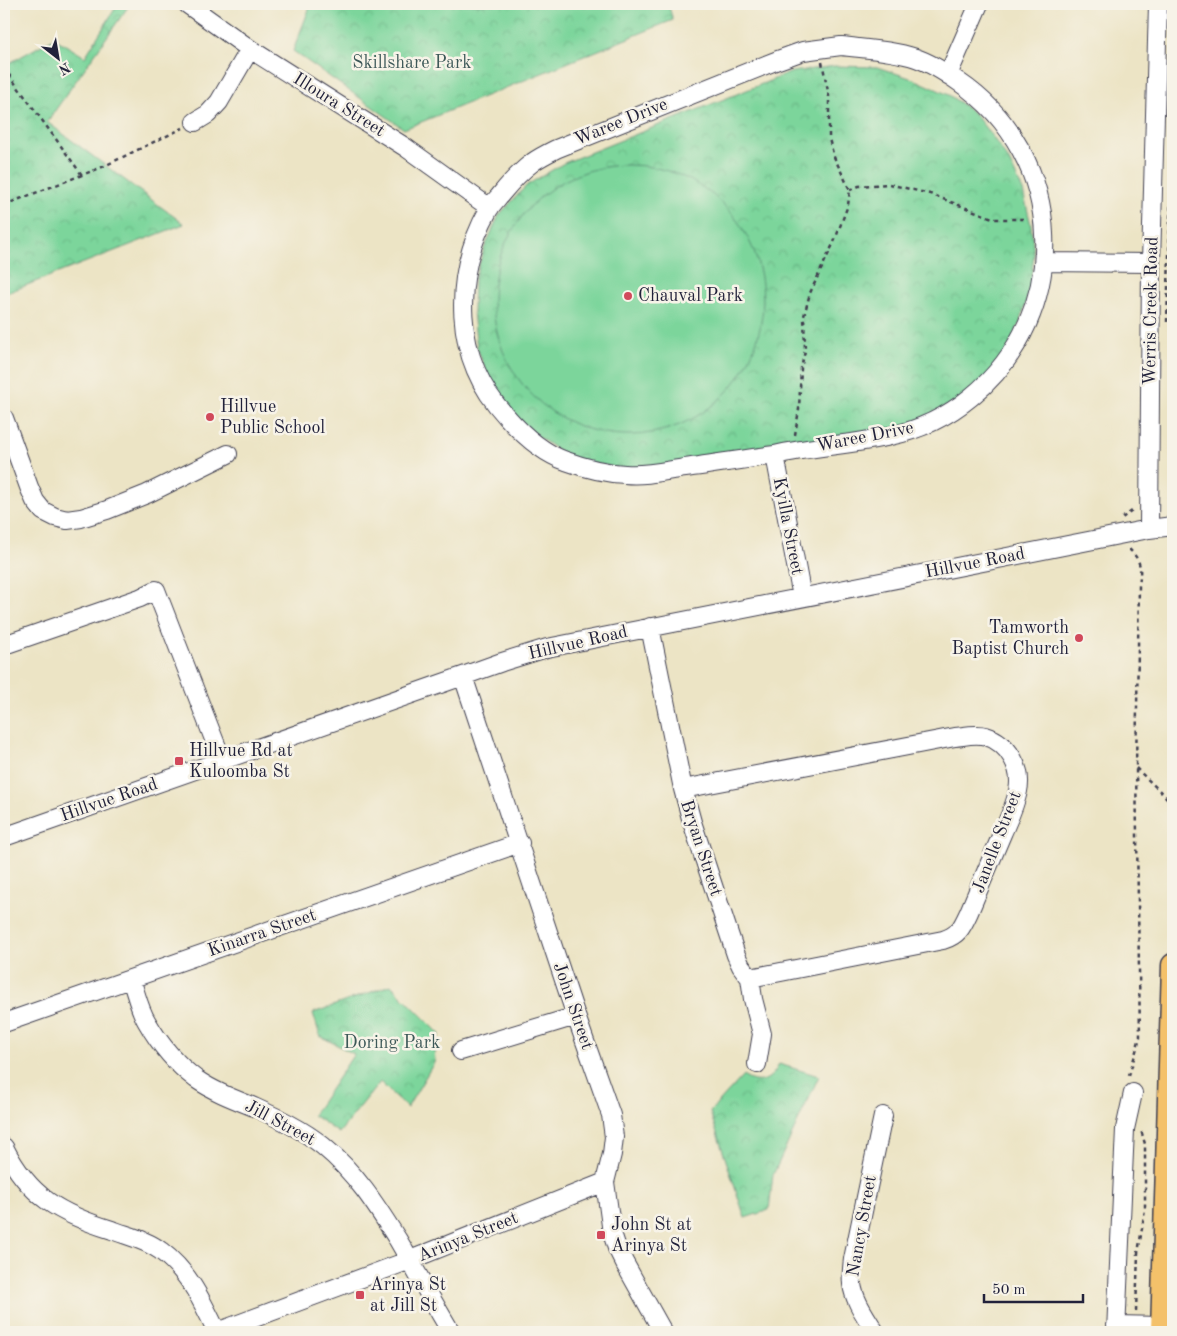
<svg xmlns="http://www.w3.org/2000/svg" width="1177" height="1336" font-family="'Old Standard TT',serif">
<defs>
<pattern id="park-crowns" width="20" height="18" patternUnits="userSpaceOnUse" patternTransform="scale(1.25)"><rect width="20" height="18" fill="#7bd59b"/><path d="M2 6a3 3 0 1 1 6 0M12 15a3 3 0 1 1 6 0" fill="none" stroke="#6ab786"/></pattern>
</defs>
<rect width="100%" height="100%" fill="#f7f3e8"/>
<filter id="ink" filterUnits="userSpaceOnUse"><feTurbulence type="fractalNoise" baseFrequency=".02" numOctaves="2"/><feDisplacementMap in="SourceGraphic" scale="10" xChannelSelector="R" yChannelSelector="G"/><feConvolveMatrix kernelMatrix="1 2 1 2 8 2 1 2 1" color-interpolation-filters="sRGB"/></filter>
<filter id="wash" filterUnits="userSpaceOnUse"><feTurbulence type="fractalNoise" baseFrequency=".0096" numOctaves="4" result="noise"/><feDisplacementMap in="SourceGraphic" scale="20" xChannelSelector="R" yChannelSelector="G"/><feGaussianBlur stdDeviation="1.12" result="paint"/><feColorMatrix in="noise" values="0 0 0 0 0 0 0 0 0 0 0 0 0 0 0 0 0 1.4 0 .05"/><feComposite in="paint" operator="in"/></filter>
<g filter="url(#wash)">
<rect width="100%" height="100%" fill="#ece4c5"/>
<!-- park -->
<path fill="url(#park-crowns)" stroke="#4e7c6b" d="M118 4H130L47 122 184 224 4 294V63L6 65 54 38 85 57Z
M311 4H668L673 20 404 129 293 51Z
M835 66 877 67 916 80 949 95 974 113 994 139 1009 161 1023 191 1031 225 1034 254 1030 289 1020 323 1001 362 969 395 888 435 638 472 571 459 525 428 491 384 477 348 473 311 474 280 484 249 499 215 527 185 564 163 792 72Z
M391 985 440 1034 434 1047 435 1061 407 1108 380 1082 339 1133 313 1115 354 1054 320 1036 313 1013Z
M779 1064 819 1076 773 1175 769 1210 745 1218 710 1112 743 1076C759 1087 772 1080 779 1064Z"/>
<!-- garden -->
<path fill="#7bd59b" stroke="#4e7c6b" d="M493 300a135 135 0 1 1 270 0a135 135 0 1 1-270 0Z"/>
</g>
<g filter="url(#ink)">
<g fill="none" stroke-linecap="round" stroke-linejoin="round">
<defs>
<path id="minor" d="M187 4 250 49 405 147 490 208
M841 46C866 49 892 50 916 58 931 63 946 73 959 82 1068 156 1073 314 971 397 948 416 919 430 890 436 852 445 813 446 775 455 745 459 715 464 685 468 665 471 645 476 625 474 605 473 585 468 566 461 542 453 522 434 506 416 452 358 452 275 489 209 492 204 497 199 501 194 510 183 521 171 533 162 540 157 548 153 556 149L778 60 803 51Z
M948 75 979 4
M195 122 208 114 219 102 250 49
M1043 262 1151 263
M4 418 29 487 35 501 43 511 55 517 67 520 81 518 107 510 147 494 228 454
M775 455 802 597
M1149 529 1151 263 1158 4
M650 627 683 789 692 822 736 955 741 966 750 978 753 999 762 1034 757 1064
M4 645 140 598 156 590 222 760
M463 676 576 1016 611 1115 614 1137 612 1154 605 1182 612 1233 617 1248 625 1264 663 1332
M683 789 955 737C965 736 976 733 986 736 1008 743 1023 768 1018 791 1015 806 1008 820 1002 834 991 860 980 886 969 912 962 927 959 935 943 940L750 978
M4 837 463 676 502 662 547 648 1149 529 1173 526
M131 979C136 993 139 1009 147 1022 159 1043 176 1064 196 1079 213 1091 234 1099 254 1107 278 1118 302 1129 323 1146 356 1173 376 1205 398 1240 416 1271 433 1302 451 1332
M4 1023 520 843
M461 1051 576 1016
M4 1147C29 1197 60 1214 112 1230 128 1236 147 1240 161 1251 189 1272 202 1301 217 1332
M1116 1325 1161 1326
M217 1332 410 1260 605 1182
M875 1332C867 1318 854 1301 852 1284 851 1276 852 1267 853 1259L883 1116
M1116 1332 1125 1129 1133 1093"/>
<path id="major" d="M1162 1332 1173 965"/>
</defs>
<!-- minor casing -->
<use href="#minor" stroke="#403f50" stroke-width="20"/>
<!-- major casing -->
<use href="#major" stroke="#403f50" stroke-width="25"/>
<!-- path -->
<path stroke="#403f50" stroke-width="2.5" stroke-dasharray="4 4" stroke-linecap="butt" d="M4 68 82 175
M850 190 859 186 889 184 930 194 995 219H1026
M4 205 100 168 183 128
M1167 322 1173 121
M795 435 799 409 801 368 805 351 804 316 810 293 835 240 848 205 850 190 834 157 829 139V96L822 62
M1122 518 1132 511 1133 509
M1129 549C1142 561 1141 569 1139 586L1136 768 1140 1037 1129 1076 1130 1078
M1136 768 1167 798 1173 797
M1136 1311 1138 1253 1145 1210V1144L1141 1130"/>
<!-- minor -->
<use href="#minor" stroke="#fff" stroke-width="18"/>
<!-- major -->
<use href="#major" stroke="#f4c16b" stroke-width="22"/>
</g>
</g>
<!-- markers -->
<g fill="#d1495b" stroke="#f7f3e8" stroke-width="2">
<circle cx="628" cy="296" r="5"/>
<circle cx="210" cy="417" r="5"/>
<circle cx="1079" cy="638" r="5"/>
<rect x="174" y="756" width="10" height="10" rx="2.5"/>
<rect x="596" y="1230" width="10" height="10" rx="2.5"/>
<rect x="355" y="1290" width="10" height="10" rx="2.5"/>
</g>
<g text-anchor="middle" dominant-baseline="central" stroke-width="5" stroke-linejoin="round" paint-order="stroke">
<!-- park labels -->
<g font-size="18" fill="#3d5858" stroke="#f7f3e8">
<text x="412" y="63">Skillshare Park</text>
<text x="392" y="1043">Doring Park</text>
</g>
<!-- street labels -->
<g font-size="18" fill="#22223b" stroke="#f7f3e8">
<text transform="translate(339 105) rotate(32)">Illoura Street</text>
<text transform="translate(621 122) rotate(-22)">Waree Drive</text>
<text transform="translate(1151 311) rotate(-89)">Werris Creek Road</text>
<text transform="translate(865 437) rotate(-11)">Waree Drive</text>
<text transform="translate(788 526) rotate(79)">Kyilla Street</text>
<text transform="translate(975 563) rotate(-11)">Hillvue Road</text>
<text transform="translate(578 643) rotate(-13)">Hillvue Road</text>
<text transform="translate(109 800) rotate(-19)">Hillvue Road</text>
<text transform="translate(997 842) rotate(-69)">Janelle Street</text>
<text transform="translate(701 848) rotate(72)">Bryan Street</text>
<text transform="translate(262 933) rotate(-19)">Kinarra Street</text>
<text transform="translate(573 1006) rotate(71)">John Street</text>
<text transform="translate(280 1123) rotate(28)">Jill Street</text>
<text transform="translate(862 1226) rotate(-80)">Nancy Street</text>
<text transform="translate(468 1237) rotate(-22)">Arinya Street</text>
</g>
<!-- poi labels -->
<g font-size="18" fill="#22223b" stroke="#f7f3e8" text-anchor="start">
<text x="638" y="296">Chauval Park</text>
<text x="220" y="407">Hillvue<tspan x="220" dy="21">Public School</tspan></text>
<text x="1069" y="628" text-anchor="end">Tamworth<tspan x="1069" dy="21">Baptist Church</tspan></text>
<text x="189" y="751">Hillvue Rd at<tspan x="189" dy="21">Kuloomba St</tspan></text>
<text x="611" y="1225">John St at<tspan x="611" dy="21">Arinya St</tspan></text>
<text x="370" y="1285">Arinya St<tspan x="370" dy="21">at Jill St</tspan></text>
</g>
</g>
<!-- margin -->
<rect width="1177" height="1336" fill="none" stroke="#f7f3e8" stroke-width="20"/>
<!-- north arrow -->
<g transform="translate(58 58) rotate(149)" stroke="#f7f3e8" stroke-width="4" paint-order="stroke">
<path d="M0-4L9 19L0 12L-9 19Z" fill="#22223b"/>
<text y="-8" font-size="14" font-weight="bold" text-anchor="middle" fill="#22223b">N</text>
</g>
<!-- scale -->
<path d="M984 1294v8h99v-8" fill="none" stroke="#22223b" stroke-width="2.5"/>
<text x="992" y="1294" font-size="15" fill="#22223b" stroke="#f7f3e8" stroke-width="4" paint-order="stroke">50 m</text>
</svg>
